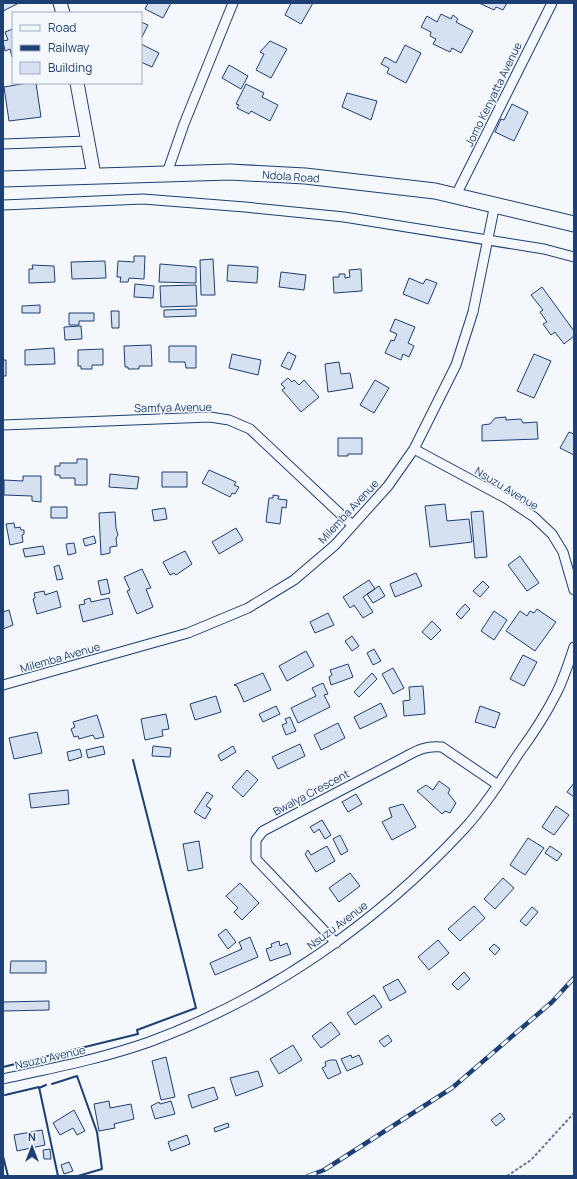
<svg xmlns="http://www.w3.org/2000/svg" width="577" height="1179" font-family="Manrope,sans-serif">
<rect width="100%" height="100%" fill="#f4f7fb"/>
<!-- building -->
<path fill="#d5e0f0" stroke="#1d3f73" d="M3 3H19L3 11Z
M148 3H171L163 18 145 9Z
M291 3H313L301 24 285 15Z
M479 3H507L503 10 496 7 494 10Z
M441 14 451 19 453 15 458 19 456 22 473 31 461 53 452 48 450 52 433 44 436 39 430 36 431 32 421 27 427 16 437 22Z
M141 22 148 25 141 39Z
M13 29V56L12 57 10 49 5 51 3 41 8 40 5 32Z
M270 41 287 49 271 78 256 70 264 54 260 52Z
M141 44 159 53 152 67 141 62Z
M405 45 421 53 406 83 387 73 389 68 381 64 385 57 396 63Z
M229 65 248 76 241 89 222 78Z
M27 83H36L41 117 9 121 4 87Z
M246 84 264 93 262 97 278 105 270 121 251 111 249 114 237 108 239 105 236 104Z
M347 93 377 101 371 120 342 107Z
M512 104 528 112 514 141 495 132 501 119 504 120Z
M134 256H145L144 279 129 278 128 282H120L121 277H117L118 261 134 262Z
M213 259 215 295H201L200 260Z
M105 261 106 278 72 279 71 262Z
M160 264 196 267V283L159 282Z
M32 265 54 266 55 282 29 283V269H33Z
M228 265 258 267 257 283 227 281Z
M361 269 362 291 334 293 333 277H339V274H345V278L350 277 349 270Z
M281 272 306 275 304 290 279 287Z
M409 278 423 284 426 279 437 283 428 304 403 294Z
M135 284 154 286 153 298 134 297Z
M196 285 197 306 161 307 160 286Z
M542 287 574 331V336L564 344 555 332 551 335 543 324 547 322 540 312 543 310 531 295Z
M40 305V313H22V306Z
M196 309V316L164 317V310Z
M111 311H119V328H112Z
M69 313H94V321H79V325H69Z
M395 319 415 327 408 343 414 346 409 357 403 354 401 360 385 353 391 340 394 341 397 334 390 331Z
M81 326 82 339 65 340 64 327Z
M151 345 152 366H139V369H128V367H125L124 346Z
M169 346H196V368H186L185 362H169Z
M54 348 55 364 25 365V350Z
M103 349V365H92V369H81V366H78V350Z
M288 352 296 356 290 370 281 366Z
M232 354 261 360 258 375 229 368Z
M534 354 551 361 534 398 517 391Z
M3 360H6V376H3Z
M339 362 341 374 350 373 353 388 328 392 325 364Z
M288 378 292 382 294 380 299 385 304 380 319 397 301 412 282 390 285 388 281 384Z
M375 380 389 388 374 413 360 405Z
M506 417V420L521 419 523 423 537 422 538 439 482 441V425L490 424 495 418Z
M569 432 574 434V455L560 448Z
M338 438H362V454H348V456H338Z
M77 459H87V485H75V478H60V475H55V466H60V463H77Z
M209 470 236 482 234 485 239 487 235 494 232 493 230 497 202 483Z
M162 472H187V487H162Z
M110 474 139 477 137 489 109 487Z
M23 476H41V502L32 501V496L4 495V480L23 481Z
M273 495 279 496 278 499 287 500 286 508 282 507 280 524 266 522 269 498H273Z
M445 504 447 521 469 519 472 542 430 547 425 506Z
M51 507H67V518H51Z
M165 508 167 519 154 521 152 510Z
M483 511 487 557 475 558 471 512Z
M115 512 116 528 118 535 116 538 117 546 110 547V553L101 555 99 513Z
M14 523 15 528 20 527 21 530H24V534L22 535 23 542 10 545 6 524Z
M236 528 243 540 219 554 212 542Z
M94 536 96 543 85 546 83 539Z
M74 543 76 553 68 555 66 544Z
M43 546 45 554 25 557 23 549Z
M185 551 192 564 176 575 174 573 170 575 163 562Z
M520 556 539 583 527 591 508 565Z
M59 565 63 579 57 580 54 567Z
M142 569 151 588 146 589 153 607 137 614 127 591 130 590 124 577Z
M416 573 422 586 395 597 390 584Z
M107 579 110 593 101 595 98 581Z
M369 580 375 589 363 597 373 612 363 618 354 605 350 608 343 597Z
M483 581 489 587 480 597 473 591Z
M379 586 385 596 373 603 367 594Z
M44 591 45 595 57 591 61 607 37 614 33 599 35 598 34 593Z
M90 598 91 602 109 598 113 614 83 622 79 605 85 604 84 600Z
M465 604 470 609 461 619 456 614Z
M537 609 556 622 535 651 506 631 520 611 527 616 530 611 534 613Z
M9 610 13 625 3 629V612Z
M494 611 507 620 494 640 481 631Z
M328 613 334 625 315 633 310 622Z
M432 621 441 630 431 640 422 632Z
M352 636 359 646 352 651 345 641Z
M374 649 381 661 373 665 367 653Z
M306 651 314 666 287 681 279 666Z
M523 655 537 662 524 686 510 679Z
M348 664 353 677 331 685 329 677 332 675 330 670Z
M393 668 404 688 393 694 382 674Z
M263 673 271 690 244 702 237 686 234 685Z
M372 673 377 679 359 697 354 692Z
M323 683 328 694 324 695 330 707 298 723 291 708 316 696 312 688Z
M423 686 425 714 404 716 403 701 410 700 409 687Z
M216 696 221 712 195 720 190 704Z
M381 703 387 716 360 729 354 717Z
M276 706 280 714 263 722 259 714Z
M480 706 500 713 495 728 475 722Z
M166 714 169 729 162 730 163 736 145 740 141 719Z
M97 715 104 737 95 739 93 735 79 739 78 736 74 737 71 729 75 727 73 722Z
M290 717 296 731 286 735 282 725 287 723 285 719Z
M338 723 345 738 321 750 314 735Z
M37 732 42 753 14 759 9 738Z
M300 744 305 756 278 769 272 757Z
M103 746 105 754 88 758 86 750Z
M153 746 171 748 170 757 152 756Z
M233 746 236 752 221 761 218 755Z
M80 749 82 757 69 761 67 752Z
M247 770 258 780 243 797 232 787Z
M439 781 450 789 448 793 456 803 450 813 445 811 442 814 417 791 426 785 433 790Z
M574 783V797L567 792Z
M68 790 69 804 31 808 29 794Z
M207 792 213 796 206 806 211 809 205 819 194 812Z
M356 794 362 804 348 812 342 802Z
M403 804 416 827 392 840 382 822 392 817 389 808Z
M556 806 569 815 554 835 542 827Z
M322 820 331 835 325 839 319 829 314 833 310 827Z
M340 835 348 851 341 855 333 839Z
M528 838 544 848 525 875 510 865Z
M199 841 203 868 188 871 183 844Z
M327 846 335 861 316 872 305 854 308 850 311 855Z
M550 846 562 854 557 861 545 853Z
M350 873 360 886 339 902 329 888Z
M503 878 514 888 495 909 484 899Z
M240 883 259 903 242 920 234 912 238 908 226 896Z
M474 906 485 918 460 941 448 929Z
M532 907 538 912 526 926 520 921Z
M226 929 236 942 228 949 218 935Z
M250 937 258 957 215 975 210 963 242 949 239 942Z
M438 940 449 953 429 970 418 957Z
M279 941 280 946 287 943 291 954 270 961 266 949 272 947 271 944Z
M494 944 500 949 495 955 489 949Z
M11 961H46V973H10Z
M464 972 470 979 458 990 452 984Z
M398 979 406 992 390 1001 383 987Z
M374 995 382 1007 355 1025 347 1013Z
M49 1001V1010L3 1011V1002Z
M331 1022 340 1034 321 1048 312 1036Z
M388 1035 392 1041 384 1047 379 1041Z
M293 1045 302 1060 279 1074 270 1059Z
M351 1055 352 1058 359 1055 363 1064 347 1071 341 1059Z
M166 1057 175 1097 161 1100 152 1061Z
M330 1060H336L341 1073 328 1079 322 1068 326 1066 325 1062Z
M258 1071 263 1086 236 1096 230 1078Z
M214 1087 218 1099 192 1108 188 1095Z
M109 1101 110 1108 131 1104 134 1119 114 1124 115 1128 99 1131 94 1104Z
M171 1101 175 1114 155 1119 151 1106 159 1102 160 1104Z
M74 1110 85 1131 77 1135 73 1128 60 1135 53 1123Z
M500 1113 505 1119 496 1126 491 1120Z
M228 1123 229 1127 215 1132 214 1128Z
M42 1130 45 1145 17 1151 14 1135Z
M187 1135 190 1144 171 1151 168 1142Z
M50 1149 51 1159H44L43 1150Z
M69 1162 73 1171 64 1174 61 1165Z"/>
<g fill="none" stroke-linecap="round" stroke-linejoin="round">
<defs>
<path id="street" d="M3 144 87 141
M167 173 184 124 233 3
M456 195 552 3
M3 205 143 199 245 207 344 217 544 249 574 257
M3 425 210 417 229 420 250 429 352 525
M414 449 507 499 534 517 552 534 563 552 574 590
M3 685 188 633 248 608 294 580 335 545 388 486 414 449 456 365 473 312 495 204
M336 943 256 859V840L263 831 403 758C416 751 426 745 442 747L498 785
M3 1079C52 1068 101 1059 149 1042 269 998 377 923 464 829 485 806 502 779 519 753 533 734 546 714 557 692 564 678 569 662 574 647"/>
<path id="secondary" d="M60 3 63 13
M77 83 94 175"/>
<path id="primary" d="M3 179 230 172 305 176 435 191 574 224"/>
</defs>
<!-- street casing -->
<use href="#street" stroke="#1d3f73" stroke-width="11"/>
<!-- secondary casing -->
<use href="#secondary" stroke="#1d3f73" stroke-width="15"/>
<!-- primary casing -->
<use href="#primary" stroke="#1d3f73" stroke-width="17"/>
<!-- path -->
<path stroke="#5e769c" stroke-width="2" stroke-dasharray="3 2" stroke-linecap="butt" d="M507 1176 531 1160 574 1113"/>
<!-- street -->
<use href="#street" stroke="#f4f7fb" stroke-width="9"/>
<!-- secondary -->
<use href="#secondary" stroke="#f4f7fb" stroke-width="13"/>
<!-- primary -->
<use href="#primary" stroke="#f4f7fb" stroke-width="15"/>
<defs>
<path id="rail" d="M308 1176 324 1170 452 1088 552 1002 574 978"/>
</defs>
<!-- rail casing -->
<use href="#rail" stroke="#1d3f73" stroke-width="4.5"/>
<!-- rail -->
<use href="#rail" stroke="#f4f7fb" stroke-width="3" stroke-dasharray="9" stroke-linecap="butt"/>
<!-- wall -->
<path stroke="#1d3f73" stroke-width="2" d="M3 1067 138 1034 137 1030 196 1008 133 760
M52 1084 77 1076 97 1132 102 1169 78 1176
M39 1088 46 1085
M5 1095 39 1087 58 1176
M3 1156 8 1176"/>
</g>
<g text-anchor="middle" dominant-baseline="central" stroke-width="3" stroke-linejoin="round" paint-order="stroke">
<!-- street labels -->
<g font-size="11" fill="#1d3f73" stroke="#f4f7fb">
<text transform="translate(493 94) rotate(-64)">Jomo Kenyatta Avenue</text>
<text transform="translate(291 176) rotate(4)">Ndola Road</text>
<text transform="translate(173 407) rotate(-1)">Samfya Avenue</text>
<text transform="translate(507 488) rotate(31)">Nsuzu Avenue</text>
<text transform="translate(348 511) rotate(-47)">Milemba Avenue</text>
<text transform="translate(60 657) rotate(-16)">Milemba Avenue</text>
<text transform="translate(311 792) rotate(-28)">Bwalya Crescent</text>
<text transform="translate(337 925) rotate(-37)">Nsuzu Avenue</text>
<text transform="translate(50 1057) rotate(-13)">Nsuzu Avenue</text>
</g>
</g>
<!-- border -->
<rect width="577" height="1179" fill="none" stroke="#1d3f73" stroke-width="8"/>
<!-- legend -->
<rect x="12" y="12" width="130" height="72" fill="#f4f7fb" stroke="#9eadc5"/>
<rect x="20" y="25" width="20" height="6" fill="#f4f7fb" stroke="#9eadc5"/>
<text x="48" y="32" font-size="12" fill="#1d3f73">Road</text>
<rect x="20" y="45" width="20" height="6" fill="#1d3f73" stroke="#9eadc5"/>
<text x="48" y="52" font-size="12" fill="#1d3f73">Railway</text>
<rect x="20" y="62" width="20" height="12" fill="#d5e0f0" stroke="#9eadc5"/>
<text x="48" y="72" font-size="12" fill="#1d3f73">Building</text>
<!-- north arrow -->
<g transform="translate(32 1147)" stroke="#f4f7fb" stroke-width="3" paint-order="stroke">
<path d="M0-3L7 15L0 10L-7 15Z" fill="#1d3f73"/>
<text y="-6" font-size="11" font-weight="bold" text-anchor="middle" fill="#1d3f73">N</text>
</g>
</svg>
